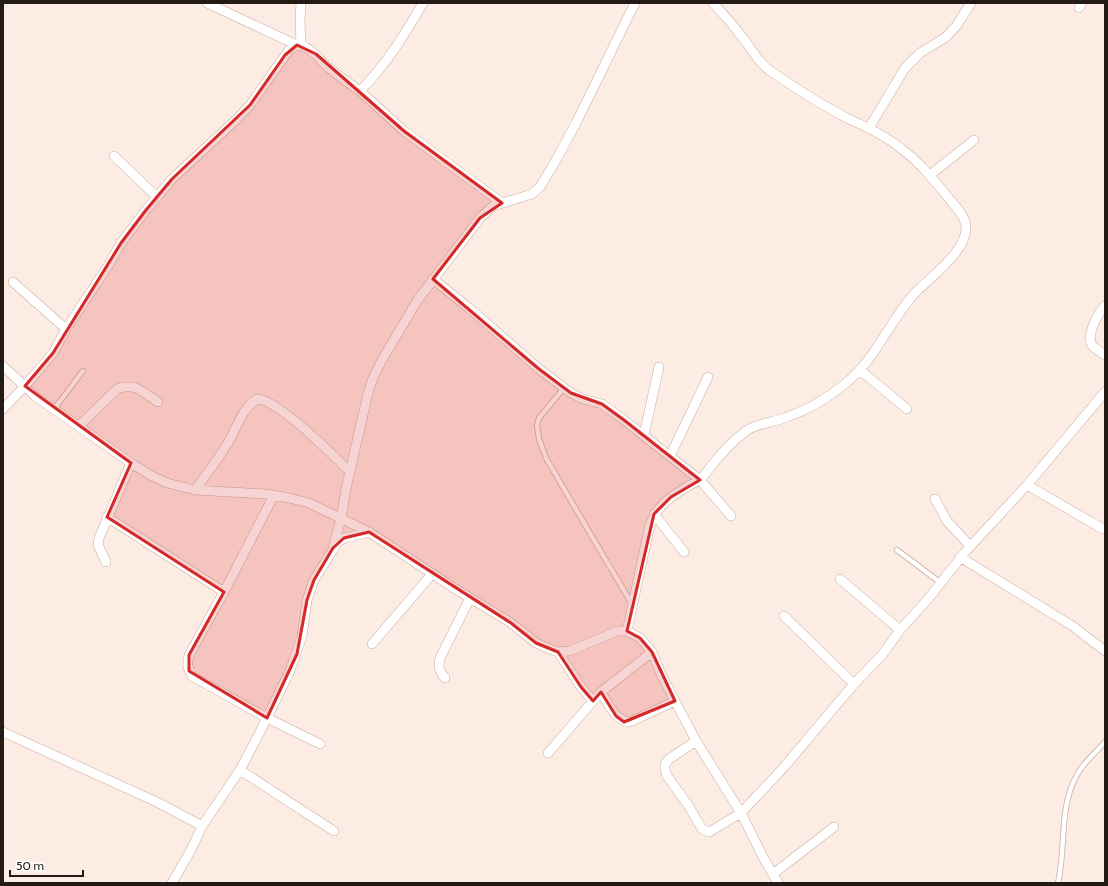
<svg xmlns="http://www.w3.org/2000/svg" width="1108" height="886" font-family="Cabin,sans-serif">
<rect width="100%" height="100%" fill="#fdece4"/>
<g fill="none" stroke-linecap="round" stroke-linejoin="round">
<defs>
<path id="service" d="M564 388 539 418 537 426 539 439 546 458 591 535 632 604
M54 409 83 371
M897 550 941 583
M1058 883C1067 844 1057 801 1082 767 1089 758 1098 750 1105 742"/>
<path id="minor" d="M207 3 297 45
M1079 8 1082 3
M301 45 300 21 301 3
M360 91 404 131 502 203
M869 128 905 68 920 53 946 37 957 25 971 3
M114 156 157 197
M930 175 974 140
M433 279 469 308 539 369 571 393 583 399 602 404 624 420 700 480 731 516
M13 282 66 329
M1105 306C1098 313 1086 335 1092 345 1095 349 1101 352 1105 355
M3 366 35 396 131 463 152 476 167 483 195 490 266 494 289 498 309 503 369 532 454 588 511 623 536 643 545 647 558 652 570 651 617 631H627L640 638 652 652 662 676 696 741 741 813 763 857 778 883
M860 370 907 409
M3 409 25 386 53 353 66 329 108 266 121 243 146 210 172 179 237 119 250 105 289 50 297 45C311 46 319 60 329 68 339 76 350 84 360 91 386 65 405 34 423 3
M79 426 117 389C135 382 144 393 158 402
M644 435 659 367
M670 456 708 377
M1027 485 1103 529
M195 490C207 474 219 458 229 441 237 427 243 407 257 399 277 399 333 455 349 471
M274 495 224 592 189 655C187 663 187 668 192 676L267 718 320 744
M935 499 947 521 970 546
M654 514 684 552
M107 517 224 592
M333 548 341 519 346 489 368 393 373 378 382 360 417 301 480 218 493 206 532 194 540 187 555 162 576 123 635 3
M960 557 1074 627 1105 651
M106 562 98 545 99 538 131 463
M840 579 900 630
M784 616 854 684
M627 631 649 529C655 508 667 499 685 488 689 485 695 483 699 480 704 477 708 470 712 465 723 452 735 438 749 429 761 423 775 422 787 417 808 410 829 397 846 383 876 359 889 322 914 294 929 278 968 251 966 226 965 215 954 205 947 196 933 179 920 163 903 150 888 137 869 128 851 120 823 106 795 88 769 70 756 60 750 46 739 33 731 22 722 13 713 3
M372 644 432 574
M558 652 581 687 593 701 601 692 652 652
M445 678C439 671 438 667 440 658L470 598
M601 692C608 703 615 721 630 722L675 701
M3 732 159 803 202 826
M696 741 669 759 665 764V769L667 776 688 805 702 829 709 832 741 813 785 766 854 684 882 655 900 630 928 599 966 551 1027 485 1105 392
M548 753 593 701
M240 770 334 831
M773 874 834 827
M172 883 191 850 202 826 240 770 259 734 290 671 302 636 307 600 314 580 338 542 344 538 369 532"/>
</defs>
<!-- service casing -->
<use href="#service" stroke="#c7ada0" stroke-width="6"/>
<!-- minor casing -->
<use href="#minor" stroke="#c7ada0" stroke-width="10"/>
<!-- service -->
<use href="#service" stroke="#fff" stroke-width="4.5"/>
<!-- minor -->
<use href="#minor" stroke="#fff" stroke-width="9"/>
</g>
<!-- marked area -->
<path fill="#d62828" fill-opacity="0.2" stroke="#d62828" stroke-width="3" stroke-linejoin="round" d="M297 45 316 54 404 131 502 203 480 218 433 279 539 369 571 393 602 404 624 420 700 480 671 497 654 514 627 631 640 638 652 652 675 701 624 722 616 716 601 692 593 701 581 687 558 652 536 643 511 623 369 532 344 538 333 548 314 580 307 600 297 654 267 718 189 671V655L224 592 107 517 131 463 25 386 53 353 121 243 146 210 172 179 250 105 285 55Z"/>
<!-- border -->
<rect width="1108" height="886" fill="none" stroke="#241b16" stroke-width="8"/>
<!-- scale -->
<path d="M10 870v6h73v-6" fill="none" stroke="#241b16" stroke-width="2"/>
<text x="16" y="870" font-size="12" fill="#241b16" stroke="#ffffff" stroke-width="3" paint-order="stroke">50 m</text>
</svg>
